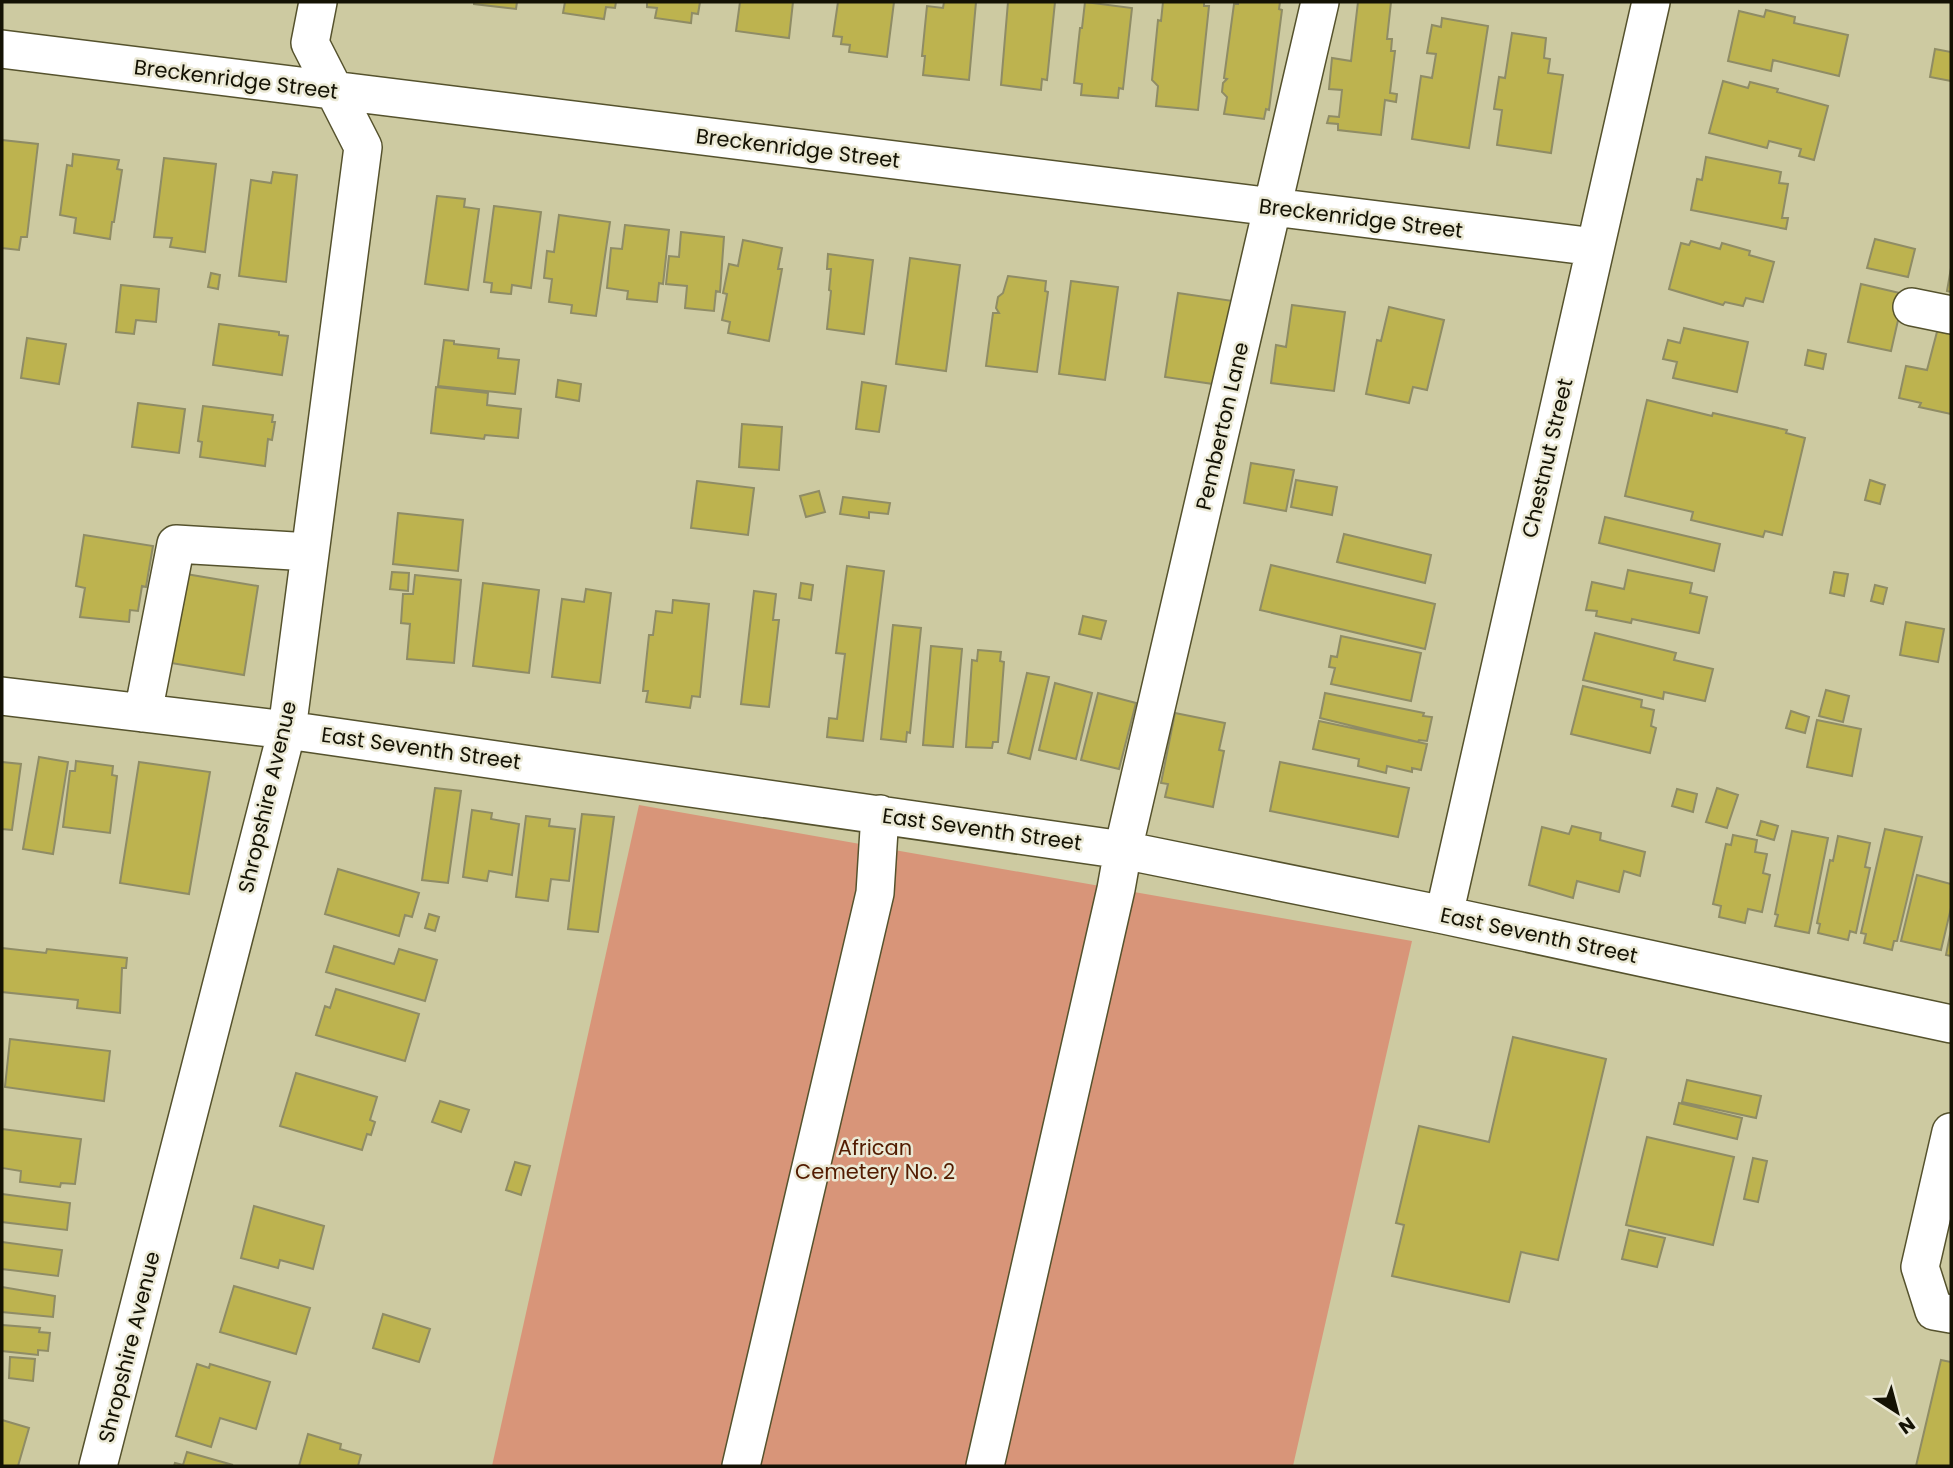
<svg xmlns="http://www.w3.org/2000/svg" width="1953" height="1468" font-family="Poppins,sans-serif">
<rect width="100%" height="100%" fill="#cdcaa1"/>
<!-- green -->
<path fill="#d89579" d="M639 805 1412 941 1293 1466H492Z"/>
<!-- building -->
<path fill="#bdb34f" stroke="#8f8c65" stroke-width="2" d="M474 2H517L516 9 474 4Z
M565 2H616L615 8 606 7 604 19 563 13Z
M647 2H700L698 14 692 13 691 23 655 18 657 8 647 7Z
M740 2H793L789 38 736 31Z
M838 2H894L887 57 849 52 850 45 841 44 842 37 833 36Z
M944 2H976L969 80 923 75 925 56H922L927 6 943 8Z
M1008 2H1055L1047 80 1042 79 1041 90 1001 85Z
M1085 2 1132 8 1123 89 1119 88 1118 98 1081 95 1082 84 1074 83 1080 28H1082Z
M1163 2H1204V6H1209L1198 110 1156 106 1158 86 1152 80 1158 20 1161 21Z
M1238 2H1280L1279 9 1282 10 1269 110 1266 109 1264 119 1224 114 1227 97 1222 92 1223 83 1227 79 1224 78 1234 4H1238Z
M1358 2H1391L1387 39H1392L1391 51H1395L1390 93 1397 94 1396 102 1385 100 1381 135 1338 130V124L1327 123 1329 116 1339 117 1342 90 1329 89 1332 58 1351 61Z
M1766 10 1795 17 1794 23 1848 35 1839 76 1773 60 1771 71 1728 61 1739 11 1764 17Z
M1442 18 1488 26 1469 148 1412 139 1421 76 1432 78 1436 54 1427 53 1432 25 1441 27Z
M1512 33 1546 38 1544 58 1550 59 1548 73 1563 75 1551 153 1497 145 1502 110 1494 109 1499 77 1505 78Z
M1935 49 1951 52V81L1930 77Z
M1723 81 1748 88 1750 82 1778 89 1777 92 1828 106 1814 160 1799 156 1801 149 1769 141 1767 148 1709 133Z
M2 140 38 144 27 237H21L19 250 2 248Z
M73 154 119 160 117 169 122 170 114 222H112L110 239 74 233 76 218 60 215 67 165 72 166Z
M1706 157 1781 172 1779 183 1788 184 1782 218H1788L1786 229 1691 210 1697 179 1702 180Z
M164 158 216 164 205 252 170 247 172 238 154 237Z
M273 172 297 175 286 282 239 276 251 180 271 183Z
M437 196 465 199 464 207 479 209 468 290 425 284Z
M494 206 541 212 531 288 512 285 511 294 491 292 492 283 484 282Z
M559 215 610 222 596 316 571 313 572 305 549 302 552 279 544 278 547 251 554 252Z
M625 225 669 230 663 284 659 283 657 302 627 299 628 291 607 288 611 248 622 249Z
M681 232 724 237 720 292 716 291 714 311 685 308 687 286 666 284 669 256 679 257Z
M1875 239 1915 249 1908 277 1867 268Z
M743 240 782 248 778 269H782L769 341 728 333 730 322 722 320 727 294 723 293 729 264 738 266Z
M1691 241 1720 249 1722 243 1750 251 1749 255 1774 262 1763 302 1746 298 1743 306 1725 302 1723 305 1669 289 1681 243 1689 245Z
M828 254 873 260 864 334 827 329 831 291 829 290 831 269H827Z
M910 258 960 265 946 371 896 364Z
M1951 268V292L1947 291Z
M211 273 220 275 218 289 208 287Z
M1008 276 1046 281 1045 291 1048 292 1037 372 986 366 993 313H999L996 308 998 297 1003 293Z
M1071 281 1118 287 1105 380 1059 374Z
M1861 284 1904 294 1891 351 1848 342Z
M121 285 159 289 156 322 136 320 134 334 116 332Z
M1178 293 1233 301 1220 385 1165 377Z
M1292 305 1345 312 1334 391 1271 383 1276 345 1286 347Z
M1389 307 1444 320 1427 390 1413 387 1409 403 1366 394 1377 340 1381 341Z
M219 324 279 332V335L288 336 282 375 213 365Z
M1684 328 1748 342 1737 392 1673 378 1677 362 1663 359 1668 340 1680 343Z
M1938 328 1951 331V414L1919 407 1921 403 1899 398 1906 366 1927 370Z
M27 338 66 344 59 384 21 378Z
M444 340 454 341V344L499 349 498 358 519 360 515 394 438 386Z
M1808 350 1826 354 1823 369 1805 365Z
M558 380 581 384 579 401 556 397Z
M862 382 886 386 879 432 856 429Z
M436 387 488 393 487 405 521 409 518 438 485 435 484 439 431 433Z
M1647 400 1712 416 1713 413 1787 430 1786 433 1805 438 1782 535 1765 531 1763 537 1691 520 1693 512 1625 496Z
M138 403 185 409 179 453 132 447Z
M203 406 273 415 272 422H275L272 440 268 439 265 466 200 457 202 442 198 441Z
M742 424 782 427 779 470 739 467Z
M1251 463 1294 470 1286 511 1244 503Z
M1296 480 1337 487 1332 515 1291 507Z
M1870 480 1885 485 1880 504 1865 500Z
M697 481 754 488 748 535 691 528Z
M819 491 825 512 806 517 800 496Z
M843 497 890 503 888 514 869 512V518L840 514Z
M398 513 463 520 458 571 393 564Z
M1605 517 1720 544 1714 571 1599 543Z
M1344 534 1431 555 1425 583 1337 562Z
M84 535 153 546 146 587 142 586 138 611 130 610 129 622 80 617 85 588 76 586Z
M1271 565 1435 604 1425 649 1260 610Z
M847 566 884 571 863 741 827 737 829 718 837 719 845 654 836 653Z
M1628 570 1692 583 1690 593 1707 597 1699 633 1632 619 1631 623 1596 616 1597 611 1586 610 1592 582 1624 589Z
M392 572 409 573 408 591 390 589Z
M1834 572 1848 574 1844 596 1830 593Z
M186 574 258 586 244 675 171 663Z
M415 575 461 580 454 663 407 659 410 624 401 623 403 594H413Z
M483 583 539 590 529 673 473 666Z
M801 583 813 585 811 600 799 598Z
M1875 585 1887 588 1883 604 1871 601Z
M586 589 611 593 600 683 552 677 562 599 584 602Z
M754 591 776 594 773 620H779L769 707 741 704Z
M673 600 709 604 700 697 692 696 690 708 646 702 648 691H643L649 635H653L656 611 672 613Z
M1083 616 1106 621 1101 639 1079 634Z
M1906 622 1944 629 1938 662 1900 655Z
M893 625 921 628 910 733 907 732 906 742 881 739Z
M1595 633 1676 653 1674 660 1713 669 1705 701 1664 692 1663 699 1583 680Z
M1341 636 1421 653 1411 701 1331 684 1335 668 1329 667 1331 656 1337 657Z
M931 646 962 649 953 747 923 745Z
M978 650 1001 652 1000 661 1004 662 998 742H993L992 748 966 747 972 660 977 661Z
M1027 673 1049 677 1030 759 1008 753Z
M1055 683 1092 693 1076 759 1039 750Z
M1583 686 1642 700 1641 707 1654 710 1651 726 1656 728 1650 753 1571 734Z
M1826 690 1849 696 1843 722 1819 716Z
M1098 693 1136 703 1119 769 1081 760Z
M1325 693 1424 713 1423 716 1432 717 1427 741 1419 740 1418 742 1320 718Z
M1791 711 1809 717 1805 733 1786 728Z
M1175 713 1225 723 1219 750 1224 751 1213 807 1165 797 1168 784 1161 783Z
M1817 720 1861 729 1852 776 1807 767Z
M1319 721 1427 744 1421 770 1412 768V772L1387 766 1386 773 1358 766 1359 759 1313 749Z
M39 757 68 762 53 854 23 849Z
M76 761 113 766 112 775 117 776 110 833 63 827 70 771H75Z
M2 762 21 764 12 830 2 829Z
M139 762 210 772 189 894 120 883Z
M1280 762 1409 788 1398 837 1270 811Z
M435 788 461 791 448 883 422 880Z
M1717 788 1738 795 1727 828 1706 822Z
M1677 789 1697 794 1693 812 1672 806Z
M472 810 492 813 491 819 519 824 512 875 489 871 487 881 463 877Z
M582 814 614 817 598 932 568 929Z
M526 816 550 819 549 826 575 829 569 881 551 879 548 901 516 897Z
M1761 821 1778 826 1774 840 1757 835Z
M1572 826 1601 833 1600 840 1645 852 1640 876 1624 871 1619 892 1577 881 1573 898 1529 885 1542 827 1569 834Z
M1885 829 1922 837 1897 941H1894L1892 950 1864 943 1866 934 1861 933Z
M1792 831 1828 838 1809 933 1775 926 1778 915 1775 914Z
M1733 835 1757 840 1755 852 1767 854 1763 873 1770 875 1762 912 1748 909 1745 923 1719 917 1721 906 1713 904 1726 844 1731 845Z
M1838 836 1870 843 1865 867 1870 868 1856 933 1850 931 1848 940 1818 933 1820 924 1817 923 1830 860 1833 861Z
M338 869 419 893 412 917 405 915 399 936 325 914Z
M1917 875 1951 884V908L1941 950 1901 941Z
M429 914 439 917 435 931 425 928Z
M1951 930V956L1946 955Z
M334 946 394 964 399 949 437 960 425 1001 326 972Z
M2 948 46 953 47 949 127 958 126 968H122L120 1013 77 1008 78 1000 2 992Z
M336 989 419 1014 405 1061 316 1035 325 1006 330 1008Z
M1513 1037 1606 1059 1558 1260 1521 1252 1509 1302 1392 1276 1404 1225 1396 1223 1419 1126 1489 1142Z
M10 1039 110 1051 104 1101 5 1087Z
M296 1073 377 1097 370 1120 375 1122 371 1135 367 1134 362 1150 280 1126Z
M1687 1080 1761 1096 1756 1118 1682 1102Z
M440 1101 469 1110 461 1132 432 1122Z
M1679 1103 1742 1118 1737 1139 1674 1124Z
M2 1129 81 1139 75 1184 61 1183 60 1187 20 1182 21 1171 2 1168Z
M1647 1137 1734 1157 1713 1245 1626 1225Z
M1753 1158 1767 1161 1758 1202 1744 1199Z
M515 1162 530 1166 521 1195 506 1190Z
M2 1194 70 1203 67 1230 2 1222Z
M254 1206 324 1226 313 1269 280 1260 278 1268 241 1258Z
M1629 1230 1665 1238 1657 1267 1622 1259Z
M2 1242 62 1250 58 1276 2 1269Z
M234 1286 310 1308 296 1354 220 1332Z
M2 1287 55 1296 53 1317 2 1312Z
M383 1314 430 1329 419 1362 373 1348Z
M2 1325 40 1328 39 1332 50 1333 48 1351 38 1350V1355L2 1351Z
M10 1357 35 1359 33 1381 9 1378Z
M1941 1360 1951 1362V1466H1916Z
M197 1364 209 1368 210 1364 270 1382 256 1429 220 1418 211 1447 176 1436Z
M2 1420 29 1428 18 1466H2Z
M308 1434 341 1444 340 1449 361 1455 358 1466H299Z
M187 1452 233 1465 174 1466 175 1463 183 1465Z"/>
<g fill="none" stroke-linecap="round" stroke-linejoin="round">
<defs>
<path id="minor" d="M2 49 1595 247
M1912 307 1951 315
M2 696 287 730 1123 850 1444 915 1951 1024
M143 713 176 544 310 552
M1444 915 1651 2
M1951 1132 1920 1267 1934 1311 1951 1314
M98 1466 287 730 363 147 310 43 318 2
M741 1466 875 893 880 814
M985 1466 1116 889 1123 850 1320 2"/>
</defs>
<!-- minor casing -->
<use href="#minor" stroke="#55522d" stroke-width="40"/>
<!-- minor -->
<use href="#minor" stroke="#fff" stroke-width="37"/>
</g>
<g text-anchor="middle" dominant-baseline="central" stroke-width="5" stroke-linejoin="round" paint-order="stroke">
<!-- street labels -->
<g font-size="21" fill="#141204" stroke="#ebe9d5">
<text transform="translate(236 79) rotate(7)">Breckenridge Street</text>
<text transform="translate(798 148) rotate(7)">Breckenridge Street</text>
<text transform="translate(1361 218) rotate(7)">Breckenridge Street</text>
<text transform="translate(1222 426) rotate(-77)">Pemberton Lane</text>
<text transform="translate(1547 458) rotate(-77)">Chestnut Street</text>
<text transform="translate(421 748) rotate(8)">East Seventh Street</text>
<text transform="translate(267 797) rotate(-77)">Shropshire Avenue</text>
<text transform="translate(982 829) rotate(8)">East Seventh Street</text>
<text transform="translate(1539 935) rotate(12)">East Seventh Street</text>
<text transform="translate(129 1347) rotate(-76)">Shropshire Avenue</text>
</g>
<!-- park labels -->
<g font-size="21" fill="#521b00" stroke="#ebe9d5">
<text x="875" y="1147">African<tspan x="875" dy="24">Cemetery No. 2</tspan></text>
</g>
</g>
<!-- border -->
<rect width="1953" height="1468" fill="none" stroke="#141204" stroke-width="7"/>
<!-- north arrow -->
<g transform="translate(1897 1412) rotate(144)" stroke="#ebe9d5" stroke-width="5" paint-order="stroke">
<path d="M0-5L12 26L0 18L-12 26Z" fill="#141204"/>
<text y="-10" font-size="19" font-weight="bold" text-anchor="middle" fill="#141204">N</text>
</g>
</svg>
